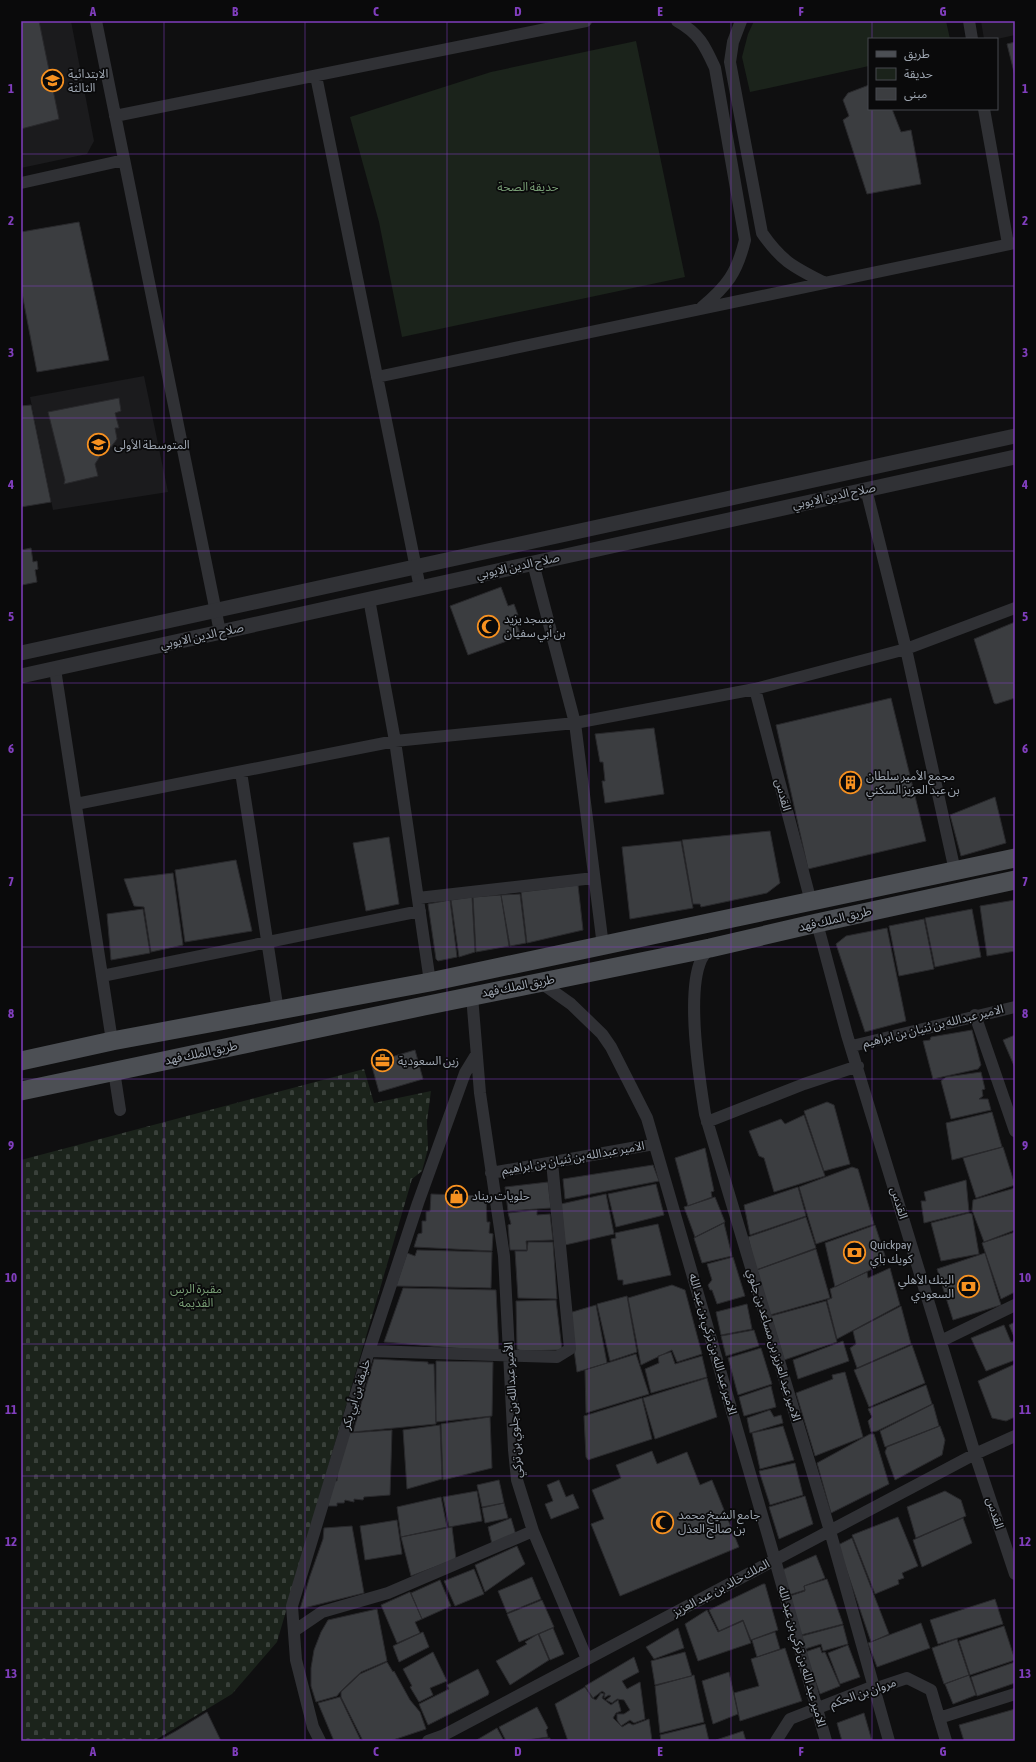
<svg xmlns="http://www.w3.org/2000/svg" width="1036" height="1762" font-family="'Asap Condensed','Noto Sans Arabic',sans-serif">
<defs>
<pattern id="cemetery-stones" width="16" height="16" patternUnits="userSpaceOnUse"><rect width="16" height="16" fill="#1b231b"/><path d="M2 7V4a2 2 0 0 1 4 0v3zM10 15v-3a2 2 0 0 1 4 0v3z" fill="#39403a"/></pattern>
</defs>
<rect width="100%" height="100%" fill="#0f0f10"/>
<!-- built -->
<path fill="#1b1b1d" d="M21 21H71L94 141 87 154 21 168Z
M981 21H1015V35L997 39H984Z
M144 376 168 492 53 510 30 397Z"/>
<!-- cemetery -->
<path fill="url(#cemetery-stones)" d="M364 1069 374 1103 431 1091 427 1121 428 1149 422 1171 412 1179 277 1642 232 1694 154 1741H21V1160Z"/>
<!-- green -->
<path fill="#1b231b" d="M754 21H946L950 39H869V66L750 92 742 57 748 34Z
M636 41 685 277 402 337 379 222 350 117 491 72Z"/>
<!-- building -->
<path fill="#3b3d40" stroke="#29292c" d="M21 21H39L59 119 21 129Z
M1015 42V76L1007 44Z
M869 85V109H892L901 132 911 130 921 184 867 194 843 120 849 116 843 100 848 93Z
M79 222 109 360 37 372 21 288V232Z
M119 398 121 411 115 413 119 428H115L117 439 111 447H106L95 464 98 476 64 484 65 480 48 412Z
M31 405 51 502 21 507V406Z
M31 548 33 562 37 561 38 569 35 570 37 582 22 585 21 550Z
M501 587 508 606 514 604 518 615 514 617 521 636 468 655 450 606Z
M1015 622V698L996 704 994 703 974 639Z
M891 698 926 841 808 869 776 725Z
M654 728 664 794 605 803 602 781H605L603 762H600L595 734Z
M995 797 1006 843 961 856 950 815Z
M770 831 780 883 767 893 701 907 700 904H693L682 840Z
M389 837 399 904 366 911 353 843Z
M681 841 693 908 630 919 622 847Z
M236 860 252 931 185 942 175 870Z
M173 873 183 945 151 952 144 907 134 906 124 879Z
M578 885 583 930 527 943 521 892Z
M520 894 526 943 510 946 501 895Z
M501 895 509 946 476 952 473 897Z
M472 897 475 952 459 957 451 900Z
M450 900 457 957 438 961 436 959 428 904Z
M1015 900V951L987 956 980 906Z
M143 909 150 953 111 960 107 914Z
M972 909 981 957 935 967 925 918Z
M924 919 934 969 899 976 889 926Z
M887 928 906 1021 865 1032 836 944 846 936Z
M972 1030 981 1065 978 1069 933 1079 923 1041 930 1040 931 1037Z
M1015 1035V1068L1003 1040Z
M415 1050 423 1079 379 1092 371 1063Z
M981 1072 985 1089 982 1090 983 1096 979 1099H988L991 1110 951 1119 941 1081 946 1077Z
M827 1102 834 1105 850 1164 824 1171 804 1111Z
M992 1112 1002 1147 952 1160 946 1123Z
M804 1115 825 1176 774 1192 764 1158 759 1156 749 1131 781 1119 785 1124Z
M1003 1147 1015 1185 976 1198 963 1158Z
M705 1148 714 1191 711 1192 712 1197 688 1206 675 1158Z
M653 1165 659 1181 565 1199 563 1179Z
M852 1167 858 1169 874 1224 816 1244 799 1187Z
M966 1180 969 1212 924 1223 921 1201H926L924 1192Z
M548 1182 551 1208 508 1211 505 1187Z
M656 1184 664 1215 616 1227 608 1194Z
M798 1187 806 1216 750 1235 744 1205Z
M1015 1188V1230L984 1242 972 1210 973 1200Z
M431 1194 486 1196 487 1222H490L489 1233 493 1234 492 1251 414 1247 418 1234 422 1233V1221H426V1212L430 1211Z
M606 1194 614 1234 565 1245 561 1204Z
M715 1197 725 1222 695 1237 684 1207Z
M537 1210V1215L550 1214 553 1240 526 1241 527 1250H510L508 1225 511 1224 508 1213Z
M969 1213 972 1214 979 1254 941 1261 931 1223Z
M806 1217 816 1248 756 1270 748 1237Z
M724 1223 732 1256 702 1263 694 1238Z
M658 1224 671 1275 623 1285V1280H618L611 1239 616 1238 615 1233Z
M875 1225 887 1262 835 1287 825 1243Z
M1015 1232V1292L1001 1299 982 1243Z
M528 1242H553L557 1299 518 1298 515 1251H527Z
M816 1249 830 1298 770 1315 757 1270Z
M417 1250 492 1252 491 1288 396 1286 407 1253 415 1256Z
M985 1253 1001 1305 953 1320 937 1269Z
M733 1257 745 1296 717 1304 712 1290H710L708 1285 712 1280 707 1264Z
M890 1268 900 1305 837 1339 827 1300 832 1298 830 1289 867 1272 868 1278Z
M672 1285 685 1290 702 1354 677 1362 672 1350 641 1365 628 1298Z
M403 1288 496 1290 499 1352 384 1342Z
M627 1296 637 1352 610 1361 597 1304Z
M556 1300 562 1350 521 1351 517 1349 516 1301Z
M826 1301 837 1342 784 1360 771 1316Z
M747 1304 752 1329 721 1335 716 1312Z
M596 1305 607 1363 577 1372 569 1313Z
M901 1306 911 1344 857 1368 850 1348 856 1344 853 1331Z
M1015 1322V1339L1009 1325Z
M1004 1325 1011 1342 1015 1341V1360L986 1371 971 1338Z
M754 1330 759 1346 726 1356 721 1336Z
M843 1341 849 1361 798 1379 793 1360Z
M912 1345 925 1383 869 1407 854 1370Z
M761 1348 772 1384 738 1395 728 1358Z
M671 1352 675 1364 702 1356 707 1377 651 1393 645 1369 659 1363 658 1356Z
M636 1354 649 1394 586 1413 585 1370Z
M374 1359 428 1362V1364H434L436 1424 353 1432Z
M436 1361 493 1362 492 1416 436 1422Z
M1015 1364V1417L1006 1421 992 1418 978 1381Z
M845 1372 863 1437 815 1456 796 1393 833 1379 832 1375Z
M707 1378 717 1417 655 1439 643 1398Z
M926 1385 932 1404 877 1431 871 1432 868 1421 872 1417 868 1409Z
M771 1386 776 1407 744 1416 739 1397Z
M642 1398 652 1439 588 1460 586 1457 584 1416Z
M933 1404 939 1426 885 1447 880 1431Z
M770 1410 774 1417 781 1415 783 1423 750 1433 747 1418Z
M490 1417 492 1468 443 1480 441 1424Z
M440 1425 442 1479 407 1489 403 1430Z
M783 1426 794 1460 760 1469 752 1433Z
M940 1426 945 1440 942 1455 895 1480 885 1452 887 1447Z
M392 1430 390 1495 364 1497 363 1500 354 1499V1502L345 1500 344 1503H337V1506H328L333 1480 337 1481 338 1461 349 1433Z
M870 1434H874L889 1484 831 1513 817 1463Z
M652 1451 657 1464 687 1452 700 1485 712 1480 739 1547 620 1596 591 1524 604 1519 592 1490 621 1478 616 1465Z
M795 1463 803 1495 770 1505 759 1471Z
M499 1480 504 1503 482 1507 477 1485Z
M559 1480 566 1497 573 1494 579 1508 551 1519 545 1504 553 1501 547 1485Z
M477 1491 482 1521 449 1527 443 1497Z
M945 1491 961 1500 966 1516 916 1538 907 1507Z
M805 1496 813 1524 779 1539 769 1507Z
M441 1497 447 1527 401 1537 397 1507Z
M504 1503 508 1518 485 1523 482 1508Z
M898 1517 918 1566 902 1573 904 1578 898 1580 899 1584 875 1594 852 1535Z
M511 1518 516 1535 492 1544 488 1527Z
M963 1518 972 1543 922 1567 913 1540Z
M397 1520 402 1554 365 1560 360 1526Z
M352 1526 364 1593 300 1609 310 1576 323 1539 324 1528Z
M452 1527 456 1559 411 1576 401 1537Z
M852 1538 889 1634 871 1642 838 1545Z
M517 1546 525 1564 485 1592 475 1565Z
M816 1555 825 1578 804 1586 805 1590 789 1595 782 1570Z
M474 1569 484 1594 455 1606 444 1581Z
M532 1577 541 1599 507 1613 498 1591Z
M827 1579 843 1624 801 1635 790 1596 805 1591 804 1586Z
M440 1580 451 1606 422 1619 411 1593Z
M763 1584H765L778 1630 751 1640 743 1620 719 1631 709 1610Z
M410 1592 422 1619 415 1622 420 1633 397 1643 381 1605Z
M995 1599 1003 1624 938 1644 930 1620Z
M542 1600 554 1627 519 1642 507 1614Z
M377 1609 387 1661 361 1672 340 1692 337 1696 316 1702 311 1686V1668L314 1650 321 1632 328 1620Z
M707 1610 718 1632 743 1621 751 1643 698 1661 685 1624Z
M921 1623 930 1648 877 1667 868 1643Z
M843 1625 848 1644 823 1651 821 1644 805 1649 802 1636Z
M1004 1626 1015 1660 970 1675 959 1641Z
M553 1628 564 1654 550 1660 539 1634Z
M678 1628 684 1648 654 1659 646 1647Z
M423 1632 429 1647 399 1662 393 1646Z
M775 1632 780 1649 757 1657 752 1640Z
M538 1634 549 1660 510 1685 496 1661 527 1644 525 1642Z
M957 1639 969 1675 944 1684 932 1648Z
M848 1645 860 1677 840 1684 828 1653Z
M820 1647 822 1653 825 1652 840 1686 820 1694 805 1652Z
M785 1648 802 1701 740 1721 734 1693 759 1686 751 1659Z
M433 1652 447 1681 430 1688 433 1695 419 1702 410 1687 412 1686 403 1669Z
M685 1652 692 1676 655 1685 651 1661Z
M634 1657 639 1672 622 1681 627 1689 640 1682 645 1719 634 1723 630 1720 621 1726 617 1720V1714H624L630 1710 624 1700 617 1699 612 1703 606 1700 611 1696 609 1695 604 1698 605 1693 602 1691 593 1698 585 1686Z
M387 1662 393 1672 394 1671 410 1700 420 1712 426 1729 390 1741H363L341 1697V1692L360 1674Z
M1015 1662V1683L977 1696 971 1677Z
M478 1669 489 1692 488 1695 428 1725 419 1704 449 1689 447 1685Z
M729 1672 738 1714 713 1724 702 1681Z
M694 1675 704 1722 660 1733 655 1686Z
M969 1675 976 1695 953 1704 945 1684Z
M585 1687 592 1698 596 1700 601 1693 604 1694 602 1698 611 1705 618 1700 621 1711 616 1713 613 1718 622 1727 629 1723 633 1725 649 1719 652 1741H568L555 1704Z
M340 1697 361 1741H334L318 1703Z
M537 1707 548 1728 546 1730 548 1737 521 1741H506L499 1727Z
M1015 1709V1741H964L959 1725Z
M207 1712 221 1741H158L176 1731Z
M864 1713 872 1741H842L837 1723Z
M705 1724 709 1741H661L660 1735Z
M497 1728 504 1741H475Z
M743 1731 746 1741H716V1740Z
M550 1738V1741H524Z"/>
<g fill="none" stroke-linecap="round" stroke-linejoin="round">
<!-- minor -->
<path stroke="#303135" stroke-width="12" d="M96 21 220 632
M677 21C700 34 705 46 715 68L745 240C737 273 727 286 702 307
M741 21 733 42 730 62 762 233C782 262 794 267 825 283
M969 21 972 39
M316 76 420 588
M984 109 1008 244
M115 116 586 21
M21 183 124 160
M377 377 1015 243
M866 489 906 649 955 871
M533 563 575 723 603 946
M369 599 395 741 430 982
M55 669 112 1041
M755 689 811 902
M241 772 278 1011
M76 804 395 741 575 723 755 689 906 649 1015 608
M418 898 594 878
M817 923 847 1035 975 1454 1015 1574
M710 948C707 952 703 955 701 960 686 994 699 1077 705 1114L830 1531 889 1741
M102 976 420 911
M540 982 571 1004 602 1034 611 1047 647 1118 775 1560 826 1741
M472 996 480 1093 504 1256 514 1450 517 1480 533 1531 587 1659
M975 1015 1015 1131
M852 1046 1015 1007
M114 1071 120 1110
M707 1122 804 1084 858 1066
M491 1173 654 1144
M941 1341 1015 1305
M369 1351 557 1357 570 1349 552 1162
M294 1631 322 1612 388 1593 533 1531
M939 1718 1015 1694
M320 1741 313 1727 296 1660 292 1606 369 1351 418 1203 465 1073 476 1055
M428 1741 442 1736 975 1454 1015 1436
M776 1741 790 1719 869 1688 874 1689 907 1678 931 1690 946 1741"/>
<!-- tertiary -->
<path stroke="#303135" stroke-width="15" d="M21 653 1015 436
M21 676 1015 457"/>
<!-- primary -->
<path stroke="#4c4f54" stroke-width="19" d="M21 1061 112 1041 430 982 1015 858
M21 1091 424 1006 710 948 817 923 1015 880"/>
</g>
<!-- grid -->
<path fill="none" stroke="#803ebd" stroke-width="1" stroke-opacity="0.55" d="M164 21V1741M305 21V1741M447 21V1741M589 21V1741M731 21V1741M872 21V39M872 109V1741M21 154H1015M21 286H1015M21 418H1015M21 551H1015M21 683H1015M21 815H1015M21 947H1015M21 1079H1015M21 1211H1015M21 1344H1015M21 1476H1015M21 1608H1015"/>
<!-- icons -->
<defs>
<symbol id="school-ring" viewBox="-11 -11 22 22"><circle r="9.5" fill="#0a0a0b" stroke="#f79120" stroke-width="1.5"/><path d="M0-5L7-2L0 1L-7-2ZM-4 1L0 2.5L4 1V4Q0 6-4 4Z" fill="#f79120"/></symbol>
<symbol id="mosque-ring" viewBox="-11 -11 22 22"><circle r="9.5" fill="#0a0a0b" stroke="#f79120" stroke-width="1.5"/><path d="M3.5-4.9A6 6 0 1 0 3.5 4.9A5 5 0 1 1 3.5-4.9Z" fill="#f79120"/></symbol>
<symbol id="building-ring" viewBox="-11 -11 22 22"><circle r="9.5" fill="#0a0a0b" stroke="#f79120" stroke-width="1.5"/><path d="M-4-6H4V6H1V3H-1V6H-4ZM-2.5-4.3h1.7v1.8h-1.7ZM.8-4.3h1.7v1.8H.8ZM-2.5-1h1.7V.8h-1.7ZM.8-1h1.7V.8H.8Z" fill="#f79120"/></symbol>
<symbol id="office-ring" viewBox="-11 -11 22 22"><circle r="9.5" fill="#0a0a0b" stroke="#f79120" stroke-width="1.5"/><path d="M-6-3h4V-5.5h4V-3h4V5H-6ZM-1-4.5V-3h2v-1.5ZM-6 0V1H6V0Z" fill="#f79120"/></symbol>
<symbol id="shop-ring" viewBox="-11 -11 22 22"><circle r="9.5" fill="#0a0a0b" stroke="#f79120" stroke-width="1.5"/><path d="M-5-2.5h2.3a2.7 3.5 0 0 1 5.4 0H5L5.5 6h-11ZM-1.5-2.5h3a1.5 2.3 0 0 0-3 0Z" fill="#f79120"/></symbol>
<symbol id="bank-ring" viewBox="-11 -11 22 22"><circle r="9.5" fill="#0a0a0b" stroke="#f79120" stroke-width="1.5"/><path d="M-6-4H6V4H-6ZM0-2.3a2.3 2.3 0 1 0 0 4.6a2.3 2.3 0 1 0 0-4.6Z" fill="#f79120"/></symbol>
</defs>
<g fill-rule="evenodd">
<use href="#school-ring" x="40" y="68" width="25" height="25"/>
<use href="#school-ring" x="86" y="432" width="25" height="25"/>
<use href="#mosque-ring" x="476" y="614" width="25" height="25"/>
<use href="#building-ring" x="838" y="770" width="25" height="25"/>
<use href="#office-ring" x="370" y="1048" width="25" height="25"/>
<use href="#shop-ring" x="444" y="1184" width="25" height="25"/>
<use href="#bank-ring" x="842" y="1240" width="25" height="25"/>
<use href="#bank-ring" x="956" y="1274" width="25" height="25"/>
<use href="#mosque-ring" x="650" y="1510" width="25" height="25"/>
</g>
<g text-anchor="middle" dominant-baseline="central" stroke-width="3.5" stroke-linejoin="round" paint-order="stroke">
<!-- poi labels -->
<g font-size="12" fill="#9fa7b2" stroke="#0a0a0b" text-anchor="start">
<text x="68" y="74">الابتدائية<tspan x="68" dy="14">الثالثة</tspan></text>
<text x="114" y="445">المتوسطة الأولى</text>
<text x="504" y="619">مسجد يزيد<tspan x="504" dy="14">بن أبي سفيان</tspan></text>
<text x="866" y="776">مجمع الأمير سلطان<tspan x="866" dy="14">بن عبد العزيز السكني</tspan></text>
<text x="398" y="1061">زين السعودية</text>
<text x="472" y="1196">حلويات ريناد</text>
<text x="870" y="1245">Quickpay<tspan x="870" dy="14">كويك باي</tspan></text>
<text x="954" y="1280" text-anchor="end">البنك الأهلي<tspan x="954" dy="14">السعودي</tspan></text>
<text x="678" y="1515">جامع الشيخ محمد<tspan x="678" dy="14">بن صالح العذل</tspan></text>
</g>
<!-- park labels -->
<g font-size="12" fill="#789e75" stroke="#0a0a0b">
<text x="528" y="187">حديقة الصحة</text>
<text x="196" y="1289">مقبرة الرس<tspan x="196" dy="14">القديمة</tspan></text>
</g>
<!-- street labels -->
<g font-size="12" fill="#9fa7b2" stroke="#0a0a0b">
<text transform="translate(834 496) rotate(-12)">صلاح الدين الايوبي</text>
<text transform="translate(518 566) rotate(-12)">صلاح الدين الايوبي</text>
<text transform="translate(202 636) rotate(-12)">صلاح الدين الايوبي</text>
<text transform="translate(783 795) rotate(75)">القدس</text>
<text transform="translate(835 919) rotate(-13)">طريق الملك فهد</text>
<text transform="translate(518 986) rotate(-11)">طريق الملك فهد</text>
<text transform="translate(933 1026) rotate(-14)">الامير عبدالله بن ثنيان بن ابراهيم</text>
<text transform="translate(201 1053) rotate(-12)">طريق الملك فهد</text>
<text transform="translate(573 1158) rotate(-10)">الامير عبدالله بن ثنيان بن ابراهيم</text>
<text transform="translate(899 1203) rotate(73)">القدس</text>
<text transform="translate(713 1344) rotate(74)">الامير عبد الله بن تركي بن عبد الله</text>
<text transform="translate(774 1345) rotate(73)">الامير عبد العزيز بن مساعد بن جلوي</text>
<text transform="translate(356 1394) rotate(-73)">خليفة بن أبي بكر</text>
<text transform="translate(513 1410) rotate(-94)">الأمير عبدالله بن جلوي بن تركي</text>
<text transform="translate(995 1513) rotate(72)">القدس</text>
<text transform="translate(721 1588) rotate(-28)">الملك خالد بن عبد العزيز</text>
<text transform="translate(802 1656) rotate(74)">الامير عبد الله بن تركي بن عبد الله</text>
<text transform="translate(863 1693) rotate(-19)">مروان بن الحكم</text>
</g>
</g>
<!-- border -->
<rect width="1036" height="1762" fill="none" stroke="#0a0a0b" stroke-width="44"/>
<!-- legend -->
<rect x="868" y="38" width="130" height="72" fill="#0a0a0b" stroke="#46494e"/>
<rect x="876" y="51" width="20" height="6" fill="#4c4f54" stroke="#46494e"/>
<text x="904" y="58" font-size="12" fill="#9fa7b2">طريق</text>
<rect x="876" y="68" width="20" height="12" fill="#1b231b" stroke="#46494e"/>
<text x="904" y="78" font-size="12" fill="#9fa7b2">حديقة</text>
<rect x="876" y="88" width="20" height="12" fill="#3b3d40" stroke="#46494e"/>
<text x="904" y="98" font-size="12" fill="#9fa7b2">مبنى</text>
<rect x="22" y="22" width="992" height="1718" fill="none" stroke="#803ebd" stroke-width="1.5"/>
<g font-size="13" text-anchor="middle" font-weight="bold" fill="#803ebd">
<text x="93" y="16">A</text>
<text x="235" y="16">B</text>
<text x="376" y="16">C</text>
<text x="518" y="16">D</text>
<text x="660" y="16">E</text>
<text x="801" y="16">F</text>
<text x="943" y="16">G</text>
<text x="11" y="93">1</text>
<text x="1025" y="93">1</text>
<text x="11" y="225">2</text>
<text x="1025" y="225">2</text>
<text x="11" y="357">3</text>
<text x="1025" y="357">3</text>
<text x="11" y="489">4</text>
<text x="1025" y="489">4</text>
<text x="11" y="621">5</text>
<text x="1025" y="621">5</text>
<text x="11" y="753">6</text>
<text x="1025" y="753">6</text>
<text x="11" y="886">7</text>
<text x="1025" y="886">7</text>
<text x="11" y="1018">8</text>
<text x="1025" y="1018">8</text>
<text x="11" y="1150">9</text>
<text x="1025" y="1150">9</text>
<text x="11" y="1282">10</text>
<text x="1025" y="1282">10</text>
<text x="11" y="1414">11</text>
<text x="1025" y="1414">11</text>
<text x="11" y="1546">12</text>
<text x="1025" y="1546">12</text>
<text x="11" y="1678">13</text>
<text x="1025" y="1678">13</text>
<text x="93" y="1756">A</text>
<text x="235" y="1756">B</text>
<text x="376" y="1756">C</text>
<text x="518" y="1756">D</text>
<text x="660" y="1756">E</text>
<text x="801" y="1756">F</text>
<text x="943" y="1756">G</text>
</g>
</svg>
